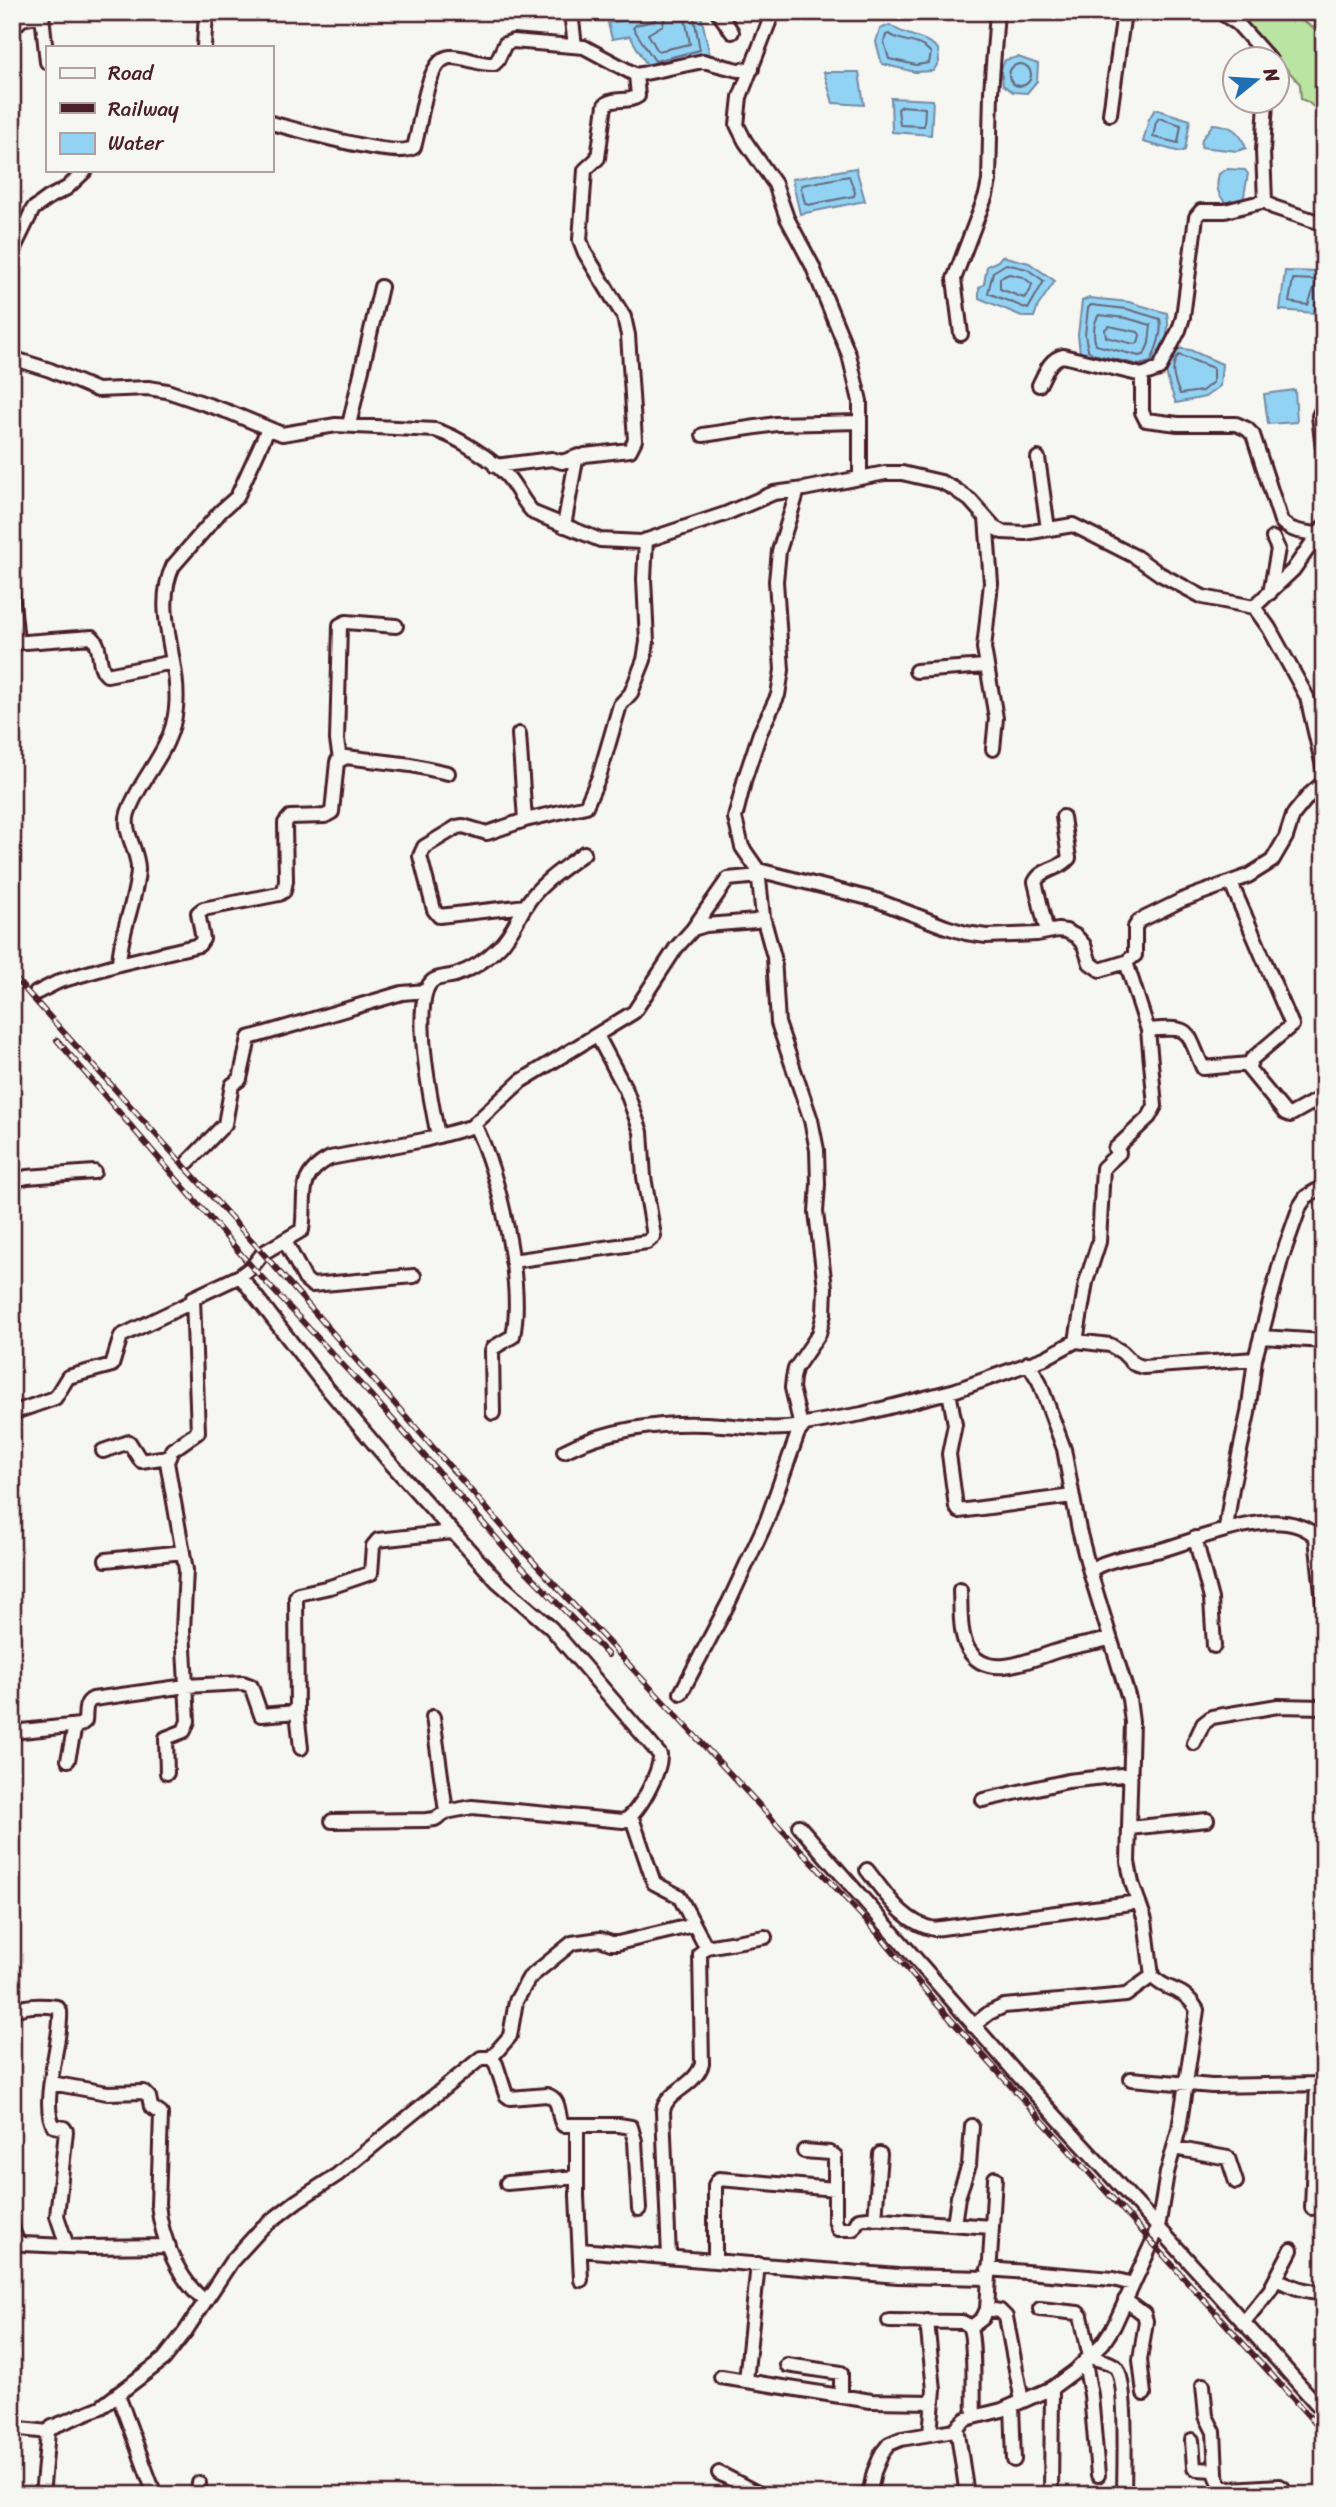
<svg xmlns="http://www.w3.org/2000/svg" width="1336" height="2507" font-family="Sriracha,sans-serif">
<rect width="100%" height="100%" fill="#f6f6f2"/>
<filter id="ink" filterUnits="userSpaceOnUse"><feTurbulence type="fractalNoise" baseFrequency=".0143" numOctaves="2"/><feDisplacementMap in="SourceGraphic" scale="14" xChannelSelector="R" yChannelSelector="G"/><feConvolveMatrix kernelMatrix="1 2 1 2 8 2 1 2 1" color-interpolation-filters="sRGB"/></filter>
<g filter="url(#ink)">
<!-- green -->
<path fill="#b9e4a1" stroke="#828266" stroke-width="2" d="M1245 12 1293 15 1314 28 1317 23 1324 27V116L1308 102 1301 99 1300 84 1284 66 1277 69 1276 60 1273 59 1272 51 1243 25 1240 17Z"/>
<!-- water -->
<path fill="#92d3f4" stroke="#758ba4" stroke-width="2" d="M669 12H695L701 15 710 56 650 70 630 36 612 39 608 23Z
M890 25C905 37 924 35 938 49L939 62 933 71 915 72 882 64 876 42 880 29Z
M1018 57 1038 64 1037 81 1027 93 1013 92 1003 85 1001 70 1005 60Z
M824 72H859L864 105 833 103Z
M891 98 933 100 931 135 892 132Z
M1155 109 1190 120 1185 150 1180 152 1143 142 1149 119Z
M1213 124C1231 125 1240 131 1246 148L1237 151 1201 147 1202 139Z
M856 168 865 201 800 214 792 179Z
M1227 169 1245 170 1248 174 1243 201 1229 206C1218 196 1215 188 1219 174Z
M1002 256 1029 263 1055 281 1038 306 1034 317H1024L979 298V288L984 284 987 266 998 261Z
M1285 271 1324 272 1314 313 1280 310Z
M1089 298 1129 302 1167 313C1171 332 1163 351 1156 369L1139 372 1089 360 1080 353 1078 335 1082 301Z
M1176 348 1190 350 1222 364 1220 386 1205 397 1176 403C1169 384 1158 363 1176 348Z
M1295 390 1297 422 1268 424 1264 394Z"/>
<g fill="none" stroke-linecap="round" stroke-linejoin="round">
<!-- shore -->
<path stroke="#67677b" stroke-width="2" d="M658 12 654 21 636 25 633 28 655 61 700 50 693 12
M666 12 663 25 648 34 658 51 690 44 684 12
M889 34C902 43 921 40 931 53L929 63 916 65 889 59 884 42 886 35Z
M1009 75a11 11 0 1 1 22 0a11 11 0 1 1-22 0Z
M902 106 925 108 924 126 900 125 898 109Z
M1159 118 1181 125 1178 143 1153 137 1156 122Z
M849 176 855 192 854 196 808 205 805 203 801 188 802 185Z
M1006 264 1027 269 1044 281 1028 309 988 293 993 272Z
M1009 274 1023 277 1032 284 1030 291 1024 298 1000 289V278Z
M1293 279 1317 280 1308 305 1289 302Z
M1091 305 1127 309 1160 319C1163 333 1156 349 1151 362L1139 365 1093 354 1088 350 1085 335 1088 308Z
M1099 315 1126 318 1151 325 1149 343 1144 355 1139 356 1096 345C1093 337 1093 322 1099 315Z
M1109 326 1138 332 1140 335 1138 343 1134 344 1106 337 1105 329Z
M1179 355 1213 368V382L1202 391 1180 394C1174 381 1169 367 1179 355Z"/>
<defs>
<path id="street" d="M571 12 575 46
M718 12 732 32
M773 12 740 97 737 125 745 141 775 184 787 218 812 265 849 355 860 401V477
M1223 14 1238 24 1270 60
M12 29 22 19 42 15 47 62
M204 47 206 12
M636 75 703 61 738 70 752 69
M1266 102 1263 151 1265 201 1273 207 1324 224
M1110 114 1124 12
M271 123C295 129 398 160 414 147 421 128 425 59 450 57 464 56 479 65 494 64L497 61 505 44 513 41 584 47 636 75 638 96C629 103 613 97 605 105L598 158 585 170 580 240 585 253 624 317 628 335 635 440 630 450 585 455 576 460 564 526
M12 252 33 209 48 198 67 188 86 170
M961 334 954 279 986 195 989 181 991 92 997 12
M12 358 50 370 97 390 148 388 167 391 229 412 282 434 336 425 435 430C456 436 494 460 508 477 518 489 523 503 534 513L600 540 641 542 725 514 774 493 804 489 885 473H902L941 482 953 488 970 500 995 528 1002 532 1025 533 1073 525 1136 557 1160 574 1203 597 1254 607 1269 628 1307 697 1324 771
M1142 375V412L1146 420 1178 424H1236L1247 429 1253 435 1281 521C1290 532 1305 532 1317 534
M1039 385C1045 374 1049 359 1063 356L1142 375 1159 369 1179 330 1183 317 1196 217 1201 211H1225L1265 201
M1324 406 1319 416 1324 458
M349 425 381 287
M268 429 237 497 221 511 173 566C152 611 181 661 176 708 172 752 141 775 128 813 122 832 139 851 138 870 136 902 120 933 119 964L199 945 203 939 198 913 203 909 279 894 284 891 286 881 285 823 290 817 325 816 332 812 337 762 346 757 411 765 448 773
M703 435 776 424 860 422
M1038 458 1048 529
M495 466 552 459 562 462 579 456
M986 518 991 583 984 648 996 718 993 749
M12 593 17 641
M1270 593 1278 549 1273 538
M1254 607 1293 570 1324 526
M12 643 92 637C103 647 96 666 107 675L173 662
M916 671 986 666
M519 734 525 820
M340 759 337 740 340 625 346 622 396 626
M758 870 876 900 946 927 966 933 986 936 1037 934 1058 930 1066 931 1076 936 1084 945 1090 963 1100 970 1126 962 1135 955V927L1139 921 1182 900 1248 876 1272 861 1286 837 1293 815 1310 794 1324 782
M1231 883 1292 1025 1252 1059 1248 1068 1285 1113 1290 1115 1324 1096
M526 906 439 916 434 910 420 856 424 847 457 827 463 826 487 833 525 820 586 806 599 777 620 705 631 693 644 660 647 642 644 579 646 540
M693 929 728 879 760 876
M1047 932 1035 882C1042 868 1060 870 1069 858L1063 817
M36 993 60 981 119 964
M1148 1030C1193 1026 1185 1029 1203 1068L1249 1064
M474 1124C499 1171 524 1284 513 1336L493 1348 492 1351 493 1413
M438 1136C433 1111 408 995 434 980 440 977 448 977 455 975 471 970 487 959 499 947 512 934 518 917 528 902 542 882 564 868 584 853
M1115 1149 1149 1117 1155 1106 1148 1030 1126 962
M188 1162 225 1124 232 1085 240 1079 249 1038 402 993 426 991
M12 1181 27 1177 94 1172
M285 1241 305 1279 312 1285 414 1276
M512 1261 647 1242 654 1236 644 1177 641 1132 626 1090 597 1035
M240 1276 322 1382 388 1460 497 1581 551 1628 660 1755C661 1771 638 1816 623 1821L472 1807 446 1812 435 1819 426 1820 332 1821
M1261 1337 1324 1341
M1076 1341 1086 1282 1099 1242 1103 1168 1119 1153
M1028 1363 1039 1381 1064 1449 1079 1530 1090 1572
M949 1392 955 1424 949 1454 956 1507 959 1511 1072 1496
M12 1413 55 1398 68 1377 112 1365 121 1336 192 1302
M103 1451 129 1442 141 1461 168 1457
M564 1451C604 1430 660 1422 705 1424 737 1425 769 1432 801 1426L792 1388 793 1378 795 1369 819 1334 824 1314 825 1287 816 1212 818 1184 817 1150 811 1120 778 1023 774 957 763 917
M1226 1528 1232 1488 1248 1413 1255 1359 1281 1260 1300 1206 1306 1197 1324 1186
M1195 1538 1211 1599 1214 1646
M106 1560 183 1552
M960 1590C961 1608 959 1633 968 1649 987 1682 1031 1659 1057 1651 1074 1646 1093 1643 1110 1639
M681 1693 729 1602 767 1520 798 1433 805 1424 862 1414 956 1390 1045 1358 1076 1341 1110 1345 1122 1352 1134 1364 1143 1367 1255 1359
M433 1717 446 1812
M12 1732 80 1725 85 1721C86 1712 84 1703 93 1699L186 1686 243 1683 251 1686 261 1715 297 1712
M1194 1743 1203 1724 1212 1717 1278 1706 1324 1707
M301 1748 297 1712 296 1597 298 1594 330 1587 371 1573 373 1546 378 1540 452 1532
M68 1760 75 1726
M167 1773 166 1738 184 1731 188 1721 183 1630 186 1570 167 1462 172 1450 198 1432 193 1298 240 1276 252 1267 263 1253 302 1230C307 1197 295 1176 330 1158L424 1140 471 1127 521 1081 634 1012 676 948 693 929 706 925 756 921 763 917 758 870 742 847 735 818 745 778 760 733 778 695 782 670 776 581 779 551 798 490
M983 1800 1068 1781 1131 1774
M632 1818 654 1883 679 1896 706 1947
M799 1826 1015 2072 1168 2238 1324 2412
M1129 1828 1207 1820
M867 1870C886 1894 903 1923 934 1929L1139 1902
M12 2011C25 2005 42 2005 57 2007L60 2011C63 2037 39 2104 54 2126L64 2128 66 2131 57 2216 67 2246
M973 2026 989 2013 1004 2006 1126 1995 1152 1976
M491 2058 510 2036 516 2001 529 1978 572 1943 600 1939 611 1943H618L694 1925
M1131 2079 1212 2086 1324 2084
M51 2083 107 2093 144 2092 149 2097 151 2107 161 2114 158 2204C161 2237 178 2280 205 2301
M577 2126V2196L581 2280
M1174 2148 1228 2158 1236 2182
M804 2151 830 2153 835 2156V2220L838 2229H853L859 2219 868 2218 991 2227
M507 2183 577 2177
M1312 2208 1317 2084
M875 2219 880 2154
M954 2224 958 2197 969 2165 972 2126
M12 2228 17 2241 23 2244 87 2247 169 2246
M580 2250 898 2276 987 2278
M669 2257 663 2111C666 2091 695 2087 702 2064L700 1954 706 1947 712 1946 765 1937
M715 2261V2185L719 2179 835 2189
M988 2269 1113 2279 1133 2284
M1276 2279C1293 2287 1305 2292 1324 2292
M1125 2300 1144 2314 1146 2321 1140 2360 1144 2394
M987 2309 1000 2311 1006 2317 1022 2401
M1040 2309 1078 2313 1081 2316 1090 2357C1098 2360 1110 2361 1116 2367 1128 2379 1124 2474 1124 2495
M889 2321 962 2322C967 2324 968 2324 970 2329 975 2342 973 2399 974 2417
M927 2321 934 2390 930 2433
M1243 2323 1270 2290 1291 2250
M970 2328 983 2318 987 2309 995 2178
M1085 2363 1091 2395 1098 2475
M787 2365 841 2373V2396
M721 2377 871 2401 933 2402
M746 2381 758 2264
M1203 2385 1206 2416 1214 2432 1216 2472
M118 2395 155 2495
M1012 2406 1014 2460
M957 2427 967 2495
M12 2428 48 2432
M1192 2440 1194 2467 1197 2469 1214 2470 1221 2486 1230 2489 1279 2486 1283 2488 1286 2495
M719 2473 761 2495
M42 2495 48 2432 52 2427 101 2407 164 2359 185 2332 231 2262 262 2228 297 2201 337 2175 481 2058H491L496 2064 506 2095 510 2098 547 2095C562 2100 556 2114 563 2125H619L631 2127 635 2141 639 2209
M198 2495 199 2483
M869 2495 874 2472 882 2453 889 2444 901 2439 954 2430 966 2419 1002 2410 1052 2388 1075 2371 1103 2343 1114 2326 1152 2243 1159 2222 1167 2173 1179 2129 1197 2010C1183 1985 1167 1993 1152 1976L1145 1920 1132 1883 1128 1862 1132 1722 1129 1699 1090 1572C1100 1559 1145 1554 1161 1550 1200 1539 1283 1502 1316 1537L1324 1612
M1051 2495 1052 2388"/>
</defs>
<!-- street casing -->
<use href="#street" stroke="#4a1f2b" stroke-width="18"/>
<!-- street -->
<use href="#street" stroke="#f6f6f2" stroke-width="12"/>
<defs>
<path id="rail" d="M12 975 253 1242 530 1558 874 1929 936 2003 1324 2433
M57 1040 252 1267 378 1403 520 1565 608 1655"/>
</defs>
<!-- rail casing -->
<use href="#rail" stroke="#4a1f2b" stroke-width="6"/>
<!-- rail -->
<use href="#rail" stroke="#f6f6f2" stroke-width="3.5" stroke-dasharray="10" stroke-linecap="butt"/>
</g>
</g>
<!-- margin -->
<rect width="1336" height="2507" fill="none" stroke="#f6f6f2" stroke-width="42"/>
<rect x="21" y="21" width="1294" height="2465" fill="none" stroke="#4a1f2b" stroke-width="2.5" filter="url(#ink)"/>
<!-- legend -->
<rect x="46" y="46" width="228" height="126" fill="#f6f6f2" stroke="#b1a0a2" stroke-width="2"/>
<rect x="60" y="68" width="35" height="10" fill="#f6f6f2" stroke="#b1a0a2" stroke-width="2"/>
<text x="108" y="80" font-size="21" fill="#4a1f2b">Road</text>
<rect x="60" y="103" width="35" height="10" fill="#4a1f2b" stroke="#b1a0a2" stroke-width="2"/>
<text x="108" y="116" font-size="21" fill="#4a1f2b">Railway</text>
<rect x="60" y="133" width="35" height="21" fill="#92d3f4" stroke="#b1a0a2" stroke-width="2"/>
<text x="108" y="150" font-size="21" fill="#4a1f2b">Water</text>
<!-- north arrow -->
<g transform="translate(1256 80) rotate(72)"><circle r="33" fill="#f6f6f2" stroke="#b1a0a2" stroke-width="2"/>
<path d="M0-5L12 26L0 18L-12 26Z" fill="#1f6fb2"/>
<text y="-10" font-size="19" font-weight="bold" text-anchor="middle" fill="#4a1f2b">N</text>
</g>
</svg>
